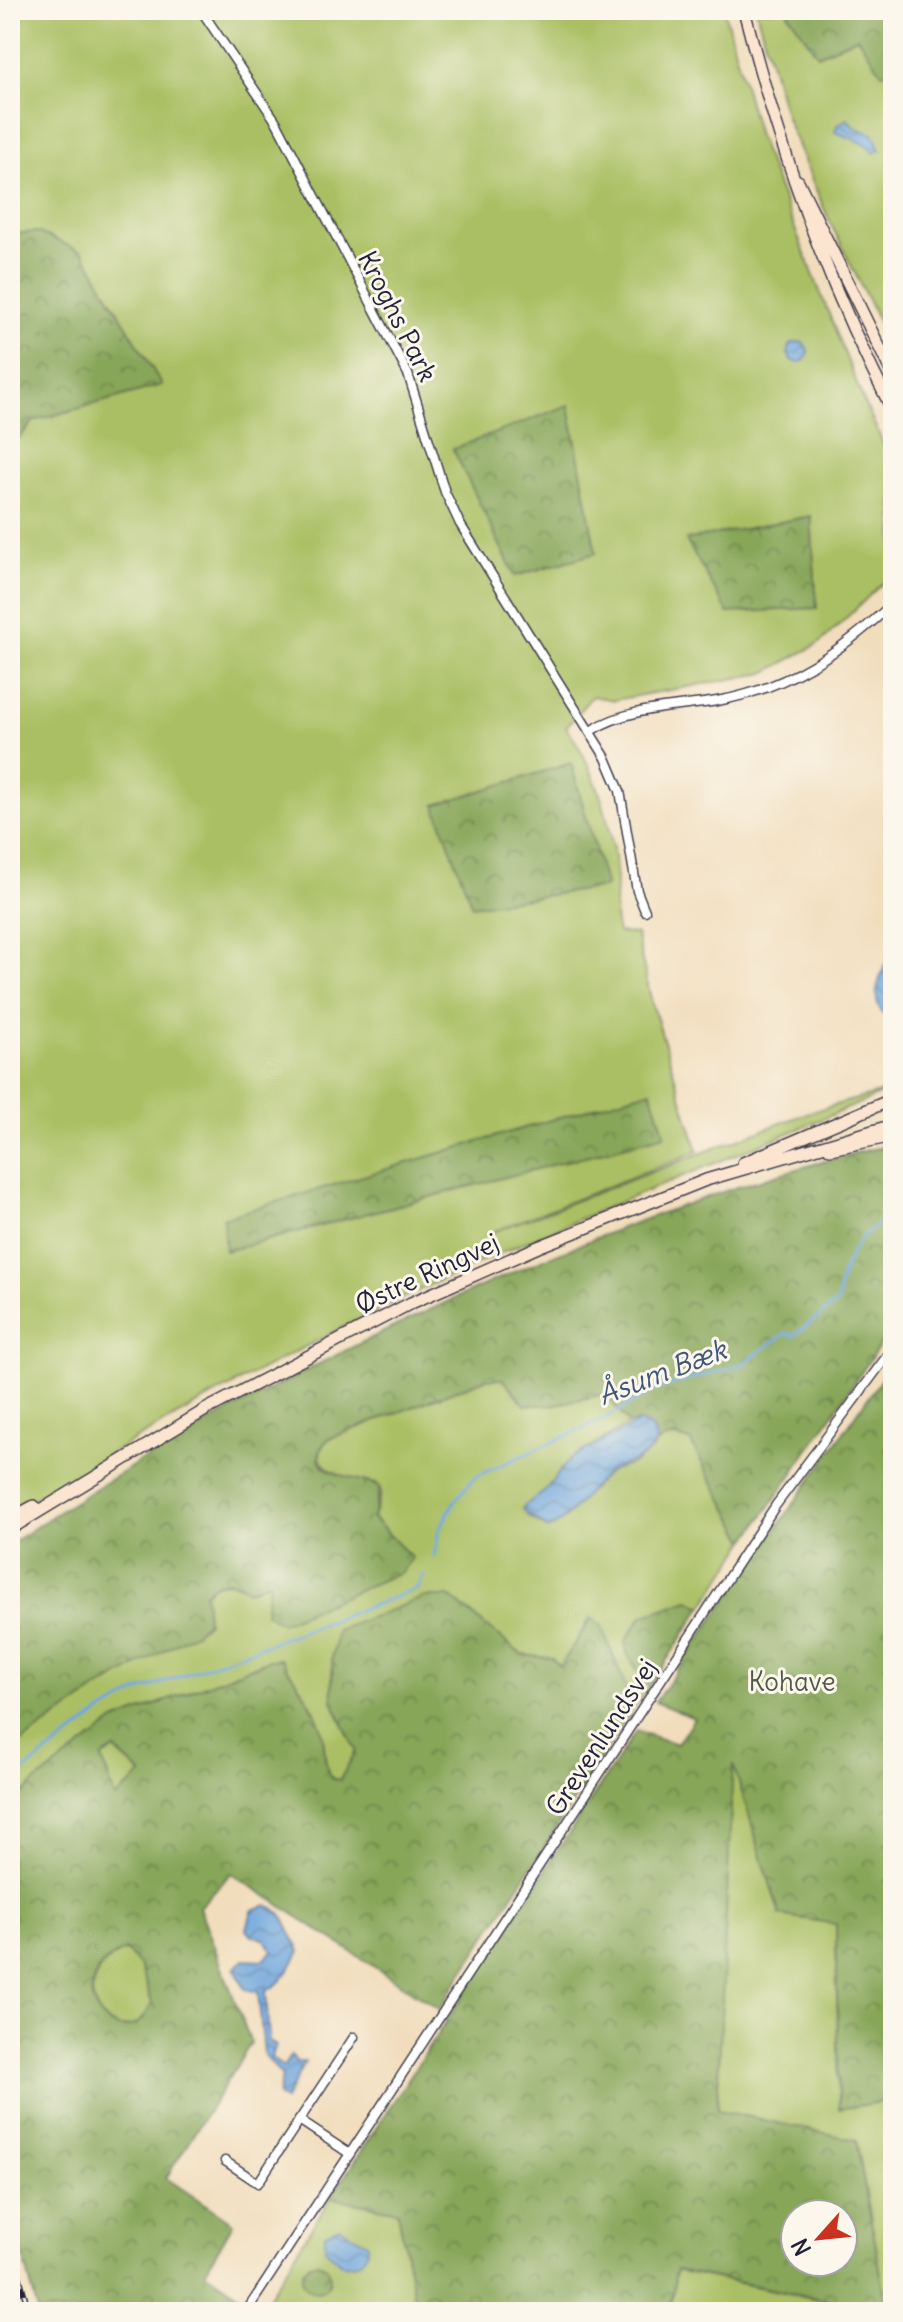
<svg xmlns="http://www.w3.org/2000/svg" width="903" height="2322" font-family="Delius,sans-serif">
<defs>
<pattern id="forest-crowns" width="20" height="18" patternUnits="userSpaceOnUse" patternTransform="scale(2)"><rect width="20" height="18" fill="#87a659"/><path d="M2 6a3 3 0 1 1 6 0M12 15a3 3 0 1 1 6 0" fill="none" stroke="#6e874b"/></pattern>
<pattern id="water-waves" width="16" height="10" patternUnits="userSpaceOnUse" patternTransform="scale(2)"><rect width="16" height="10" fill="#6da4db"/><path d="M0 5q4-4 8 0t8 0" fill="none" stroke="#5985b3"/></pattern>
</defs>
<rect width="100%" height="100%" fill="#fbf7ec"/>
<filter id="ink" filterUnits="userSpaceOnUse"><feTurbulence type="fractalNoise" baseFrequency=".0125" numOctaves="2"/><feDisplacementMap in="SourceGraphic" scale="16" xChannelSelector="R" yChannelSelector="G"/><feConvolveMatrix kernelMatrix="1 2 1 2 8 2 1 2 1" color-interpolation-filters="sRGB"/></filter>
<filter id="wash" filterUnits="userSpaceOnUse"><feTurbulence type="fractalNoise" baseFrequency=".006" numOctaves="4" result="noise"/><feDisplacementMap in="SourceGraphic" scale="32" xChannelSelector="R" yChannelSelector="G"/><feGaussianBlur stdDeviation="1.8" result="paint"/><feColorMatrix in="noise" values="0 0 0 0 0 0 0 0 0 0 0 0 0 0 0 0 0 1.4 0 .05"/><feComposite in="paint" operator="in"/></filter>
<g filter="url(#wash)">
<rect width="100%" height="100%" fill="#f1ddbc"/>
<!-- grass -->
<path fill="#aabf63" stroke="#66704f" stroke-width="2" d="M10 10H724L758 136 864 402 893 465V573L820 643 765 673 614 700 592 696 566 727C597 770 613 825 616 878 616 896 613 916 618 933L636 934 652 1003 698 1151 485 1235 810 1112 893 1089C752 1150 608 1204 469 1267 311 1339 158 1423 10 1514Z
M756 10H893V351L828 218 786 118Z
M485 1379H503L552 1405 600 1395 608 1397 629 1424 570 1459 544 1492 522 1508 529 1517 548 1529C571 1519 590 1487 608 1473 614 1468 624 1468 632 1464 657 1452 656 1428 690 1441L746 1541 702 1607 689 1600 642 1616 625 1642 628 1655 649 1687 634 1708 601 1625 591 1619 560 1667 551 1658 522 1655 450 1597 332 1658 333 1702 356 1751 340 1780 333 1779C321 1763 327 1744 320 1725 312 1701 295 1680 281 1660H269L115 1721 10 1807V1750L102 1686 196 1632 207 1622 204 1593C219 1576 235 1583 254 1589L269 1581 411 1558 373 1518 381 1493 377 1484C358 1481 299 1470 328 1439Z
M114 1749 142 1774 115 1799 101 1758Z
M732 1761 836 1924 839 2108 893 2100V2312H888L856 2140 717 2110Z
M126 1950 140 1966 152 2003C125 2068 49 1985 126 1950Z
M331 2197 398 2211 417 2312H259Z
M676 2270 880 2312H670Z"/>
<!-- forest -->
<path fill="url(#forest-crowns)" stroke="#54644a" stroke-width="2" fill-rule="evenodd" d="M791 10H881L893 71 882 73 857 37 818 55 788 13Z
M37 232 83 252 162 385 34 421 10 448V322L22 300H10V234Z
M569 405 596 553 515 576 453 449Z
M811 516 817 608 728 613 686 540Z
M571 763 606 887 472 906 435 805Z
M651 1090 665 1135 225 1251 223 1218Z
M893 1144V1326L746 1541 690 1441 675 1436 656 1442 655 1432 639 1422 629 1424 608 1397 600 1395 552 1405H525L503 1379H485L328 1439C294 1476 368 1478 380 1487L373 1518 412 1558 401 1572 282 1623 265 1613 269 1582 248 1590C234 1577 216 1579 205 1593L207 1622 196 1632 102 1686 10 1750V1544C124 1467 244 1400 367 1340 536 1257 710 1186 893 1144Z
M893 1362V2100L839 2109 836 1924 780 1915 733 1764 717 2110 856 2140 888 2312 676 2270 670 2312H417L398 2211 331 2197 636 1731 677 1744 694 1718 655 1702ZM795 2214H843V2262H795Z
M425 1597H450L522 1655 551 1658 560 1667 591 1618 601 1625 634 1708 439 2009 231 1873 199 1907 251 2043 166 2178 233 2223 205 2272 246 2299 238 2312H38L10 2207V1807L34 1783 115 1721 269 1660 281 1659C295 1680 312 1701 320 1725 327 1744 321 1763 333 1779L340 1780 356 1751 333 1702 332 1658 337 1630ZM114 1749 142 1774 115 1798 102 1758ZM126 1950 140 1966 152 2003C125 2070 48 1982 126 1950Z
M689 1600 702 1607 649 1687 628 1655 625 1642 642 1616Z
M302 2277a14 14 0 1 1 28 0a14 14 0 1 1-28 0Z"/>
<!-- water -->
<path fill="url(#water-waves)" stroke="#48638b" stroke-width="2" d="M847 119 856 128 874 134 880 150 874 153 864 143 835 132 837 125Z
M788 352a10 10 0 1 1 20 0a10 10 0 1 1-20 0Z
M893 947V1021C862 1004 883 971 893 947Z
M639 1422C651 1425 654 1429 656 1442 639 1467 628 1459 609 1472 590 1486 571 1518 549 1529L524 1511V1506L544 1492 570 1459Z
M267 1905 282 1914 300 1951C292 1966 283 1984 266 1991L269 2041 276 2046 271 2058 283 2067 291 2055 297 2062H305L285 2100 278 2096 282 2077 264 2054 258 1992 245 1989 235 1969 244 1959 264 1960 273 1951 266 1940 252 1935 247 1929 252 1910Z
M339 2227 367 2243C369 2259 357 2266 342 2264L325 2249V2234Z"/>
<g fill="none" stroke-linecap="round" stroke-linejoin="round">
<!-- stream -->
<path stroke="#6da4db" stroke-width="3" d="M888 10 893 38
M434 1558 439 1530 454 1502 475 1477 606 1418 659 1388 741 1365 786 1333 793 1336 838 1302C841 1263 856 1233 893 1215
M21 1773 100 1713 137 1692 417 1589 424 1575"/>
</g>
</g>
<g filter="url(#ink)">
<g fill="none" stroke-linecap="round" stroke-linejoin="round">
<defs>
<path id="street" d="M201 10 277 123 408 374 445 492 460 524 606 758 620 791 637 891 645 911
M592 730C630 707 674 708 717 701 787 689 842 651 893 603
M299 2120 350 2154
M225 2161 258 2183 354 2037
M246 2312 776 1505 893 1348"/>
<path id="secondary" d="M744 10C780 151 826 282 893 411
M798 181 893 375
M830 1149 893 1136
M743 1163 893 1099
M10 1519 34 1506
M10 1529 207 1409 411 1303 538 1247 706 1180 893 1125"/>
</defs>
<!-- street casing -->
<use href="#street" stroke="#413e4e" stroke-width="11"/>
<!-- secondary casing -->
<use href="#secondary" stroke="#413e4e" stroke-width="14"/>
<!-- street -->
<use href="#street" stroke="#fff" stroke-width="8"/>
<!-- secondary -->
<use href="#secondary" stroke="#fce5d0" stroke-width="11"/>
<defs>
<path id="rail" d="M10 2242 29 2312"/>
</defs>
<!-- rail casing -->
<use href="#rail" stroke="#22223b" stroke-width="6"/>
<!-- rail -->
<use href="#rail" stroke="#fbf7ec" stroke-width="3" stroke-dasharray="9" stroke-linecap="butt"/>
</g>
</g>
<g text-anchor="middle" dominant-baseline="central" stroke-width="6" stroke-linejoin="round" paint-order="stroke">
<!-- street labels -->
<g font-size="26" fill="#22223b" stroke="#fbf7ec">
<text transform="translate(398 316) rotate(63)">Kroghs Park</text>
<text transform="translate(427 1273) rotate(-25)">Østre Ringvej</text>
<text transform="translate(601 1737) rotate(-57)">Grevenlundsvej</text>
</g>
<!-- park labels -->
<g font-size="26" fill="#525949" stroke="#fbf7ec">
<text x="792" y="1681">Kohave</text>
</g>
<!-- water labels -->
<g font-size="28" font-style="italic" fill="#40567b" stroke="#fbf7ec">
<text transform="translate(662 1372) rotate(-21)">Åsum Bæk</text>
</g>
</g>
<!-- margin -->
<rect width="903" height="2322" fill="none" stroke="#fbf7ec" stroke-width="40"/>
<!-- north arrow -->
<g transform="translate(819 2238) rotate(243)"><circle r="38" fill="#fbf7ec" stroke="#a4a2a5" stroke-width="2"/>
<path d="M0-6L14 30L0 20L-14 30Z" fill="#c8321e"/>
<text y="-12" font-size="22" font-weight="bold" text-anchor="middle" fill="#22223b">N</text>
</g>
</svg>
